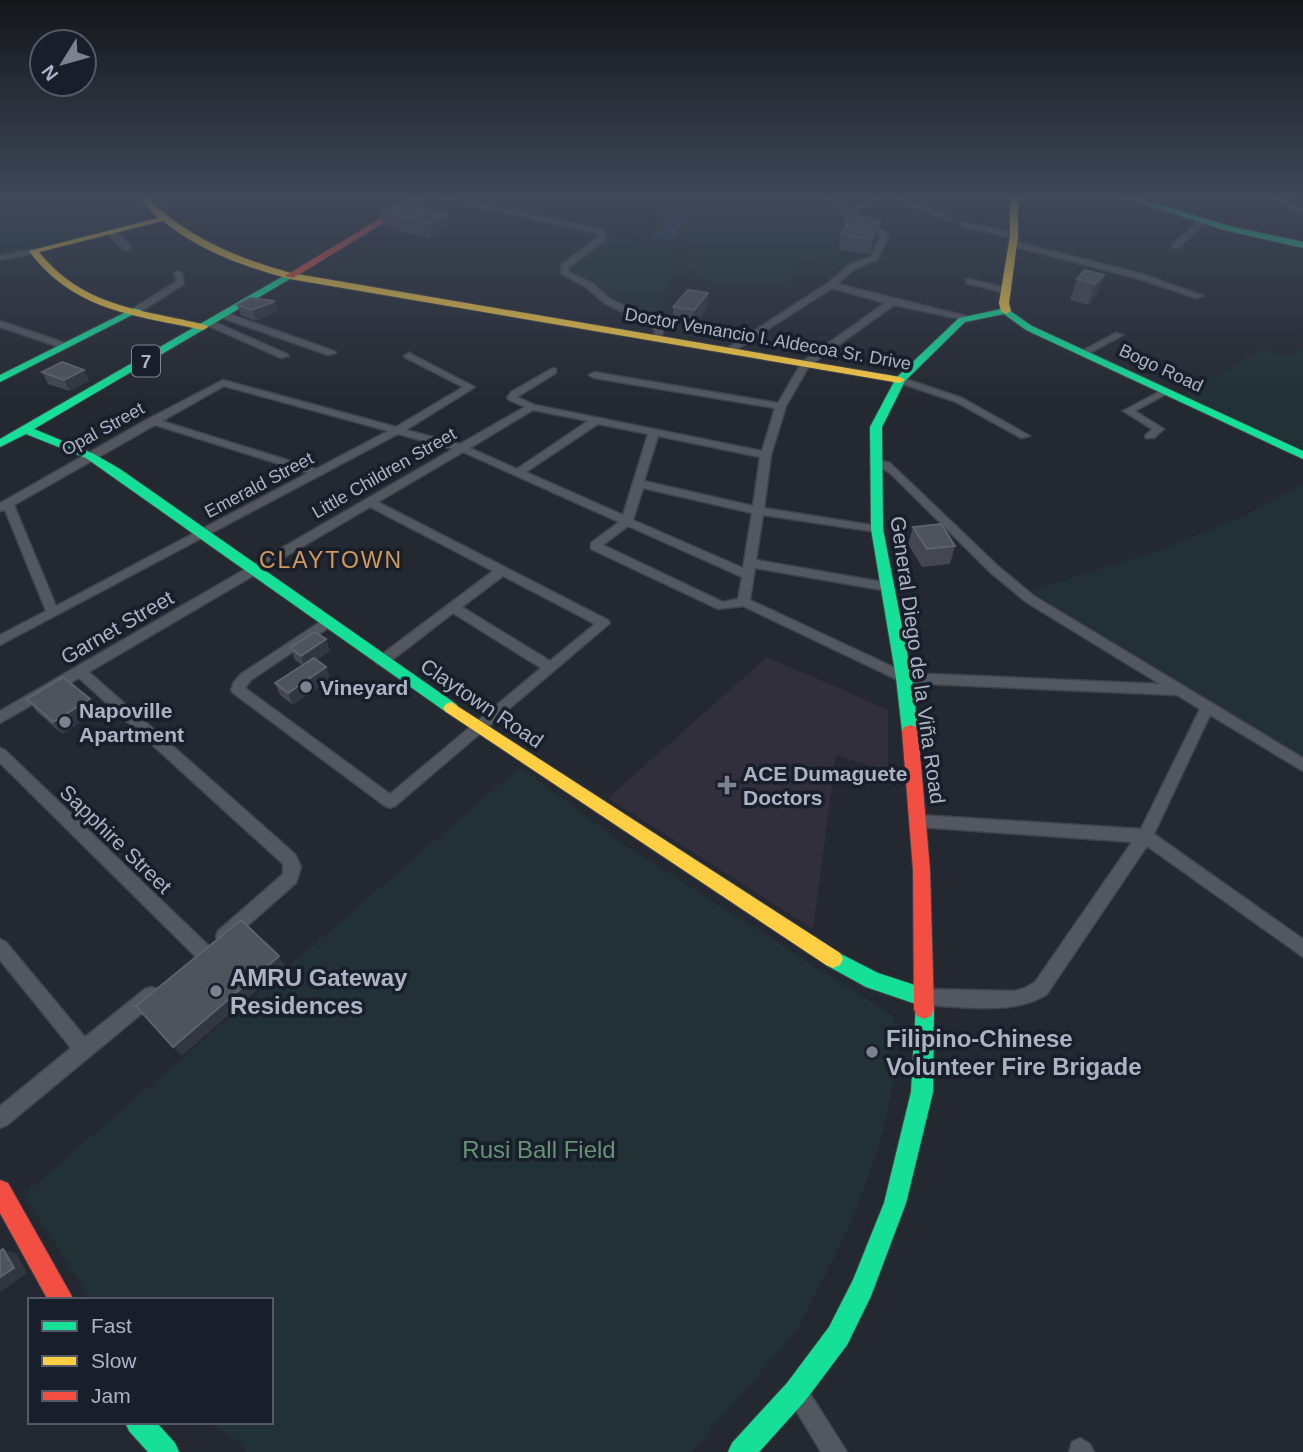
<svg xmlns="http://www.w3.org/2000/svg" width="1303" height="1452" font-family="Helvetica,sans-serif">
<rect width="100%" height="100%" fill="#242830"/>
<!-- medical -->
<path fill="#312f3c" d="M767 657 888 710V772L836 755 813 929 608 798Z"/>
<!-- green -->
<path fill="#213135" d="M135 197 155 219 0 256V198Z
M743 197C776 197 818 191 846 210L840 219 852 226 836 255 855 258 849 267 801 259 786 285C768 282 685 291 685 260 685 255 690 250 692 246L640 238 658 217 653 216 664 204 703 209 707 204Z
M610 235 664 246 682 258 661 298 669 305 656 321 607 299 567 268Z
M1303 348V451L1184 394 1262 349 1284 357Z
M1303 484V760L1149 670 1031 591 1171 546 1245 515Z
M520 767 625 845 893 1016 894 1079 881 1141 851 1223 796 1331 691 1452H246L240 1442 208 1422H271V1300H92L23 1195Z"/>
<!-- water -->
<path fill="#323e59" d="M669 216 688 218 671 240 651 237Z"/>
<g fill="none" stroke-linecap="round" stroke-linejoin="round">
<defs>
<path id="street" d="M433 197H448L605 230 606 239 568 268 570 273 592 283 610 299 656 321 663 331 661 339 654 341 655 331 650 325 604 303 586 287 562 274 561 265 599 236V234Z
M817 197H828L843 203 846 208C859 208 867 197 880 197L857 212H849L851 217 889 234 877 260 856 268 837 284 974 318 970 321 894 305 809 366 786 406 771 455 764 508 877 526 883 529 877 532 763 515 756 560 888 583 894 587 892 590 888 591 755 568 750 600 906 673 1160 684 1026 602 991 573 890 473 870 462 875 459 890 463 999 567 1034 596 1303 758V771L1210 715 1154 834 1303 939V957L1147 846 1047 994C1014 1016 962 1006 923 1005L917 1003 914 997 917 991 923 989 1014 991 1025 988 1035 982 1132 842 920 827 915 825 912 821 915 817 920 815 1141 829 1200 709 1177 695 904 683 743 606 718 609 591 549V543L619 522 463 452 378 502 608 620 610 623 395 806 390 808 385 806 233 693 231 690 234 682 241 674 323 620H331L333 623 331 626 251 680 245 688 390 794 541 668 453 613 387 664H377L375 661 377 658 493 571 370 507 89 672 295 854 301 867 296 883 230 941 224 944 218 941 216 936 218 931 283 874V864L79 678 0 723V711L453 449 398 434 0 645V635L46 611 5 510 0 511V503L4 501 148 419 223 380 396 427 463 387 406 358 404 356 409 353 475 387 406 430 460 444 525 407 509 400 507 398 511 392 553 368 556 369V373L517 397 535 405 762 451 775 408 594 378 589 375 594 372 778 403 802 362 885 303 832 288 731 353 723 351 828 283 850 264 871 257 881 235 845 220 838 205ZM224 386 388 431 316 469 162 421ZM533 410 588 421 517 469 470 448ZM598 424 648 434 623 515 526 472ZM155 425 308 473 56 606 14 505ZM658 436 760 457 753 506 644 481ZM643 488 752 513 743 568 633 520ZM628 526 742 577 738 599 723 602 603 545ZM503 576 595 624 550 661 462 607Z
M889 197H900L955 219 948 221Z
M1267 197H1277L1303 209V214Z
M1200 219 1207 221 1179 248H1173V244Z
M963 222 1017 234 1018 236 1014 238 960 226V222Z
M108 230H114L130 246V250H124L108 234Z
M1012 241 1142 274 1203 296 1196 298 1136 278 1009 245 1008 243Z
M33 249H36V253L0 260V256Z
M178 271 182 273 184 284 140 312H134V308L177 281 174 273Z
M969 279 1009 289 1010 291 1006 293 966 283V279Z
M223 312 334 351 336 353 328 355 220 317 219 315Z
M210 320 287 354 289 356 281 358 207 325V321Z
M0 321 68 344 69 346 62 348 0 327Z
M1116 333 1123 335 1086 355 1078 353Z
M900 377 962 398 1030 436 1021 438 956 402 897 382 895 380Z
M1164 389 1172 391 1135 411 1164 429 1154 438H1146L1145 436 1152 429 1123 411Z
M0 748 5 750 210 947 213 953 210 959 204 961 198 959 0 763Z
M0 939 6 942 85 1037 145 989 151 987 157 989 160 995 157 1001 7 1125 0 1128V1106L71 1048 0 960Z
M796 1381 804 1384 847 1452H821L785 1392 788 1384Z
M1080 1438 1090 1444 1094 1452H1069L1072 1442Z"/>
<path id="fast" d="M1122 197H1136L1229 226 1303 242V248L1224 230Z
M287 274 295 276 34 429 94 454 120 469 456 704 459 708 456 712H446L86 458 26 434 0 447V439Z
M134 308 142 310 0 382V375Z
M1006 308 1032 326 1303 451V459L1026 330 1004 314 965 322 905 381 882 427 883 529 912 678 918 731 916 735H904L902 731 896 678 871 529 870 427 896 378 959 318Z
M833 950 878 973 930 990 934 1009 933 1092 906 1203 871 1296 847 1345 805 1401 759 1452H728L732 1443 787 1383 829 1327 853 1280 884 1203 911 1092 916 1004 866 987 826 965 823 959 826 953Z
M125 1422H156L175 1443 179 1452H148L129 1431Z"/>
<path id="slow" d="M137 197H146C187 237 236 258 291 273L900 377 905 380 900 383 290 279C245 267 200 251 163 221L39 252C84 308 141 309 206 325L208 327 203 330C134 315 74 311 29 251L158 218Z
M1010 197H1018V236L1009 303 1011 311 1006 314 1001 311 999 303 1010 236Z
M451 702 840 953 843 959 840 965 833 968 826 965 446 712 443 708 446 704Z"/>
<path id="jam" d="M416 197H426L293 278 285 276Z
M910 725 916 727 918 731 930 870 934 1009 931 1016 924 1019 917 1016 914 1009 913 870 902 731 904 727Z
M0 1180 8 1183 74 1300H48L0 1213Z"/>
</defs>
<!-- street casing -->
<use href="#street" stroke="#404349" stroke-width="3"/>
<!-- fast casing -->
<use href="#fast" stroke="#404349" stroke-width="2"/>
<!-- slow casing -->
<use href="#slow" stroke="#404349" stroke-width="2"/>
<!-- jam casing -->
<use href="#jam" stroke="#404349" stroke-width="2"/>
<!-- street -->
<use href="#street" fill="#53575f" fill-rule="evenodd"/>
<!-- fast -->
<use href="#fast" fill="#16e098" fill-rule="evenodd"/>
<!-- slow -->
<use href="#slow" fill="#ffcf43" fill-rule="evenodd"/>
<!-- jam -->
<use href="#jam" fill="#f24e42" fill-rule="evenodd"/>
</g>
<!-- wall -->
<path fill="#444750" d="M158 197H189L190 202 166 210 161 206Z
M569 197H597L591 202Z
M636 197H672L668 202Z
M380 213 449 229 432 239 383 228Z
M841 235 877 236 870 254 839 250Z
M1104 275 1096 296 1088 305 1070 300 1077 279Z
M708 293 707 309 693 326 673 323V307Z
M237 305 278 311 256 321 241 315Z
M84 370 89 381 70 391 48 384 42 372Z
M913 527 955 546 950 564 922 567 908 544Z
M326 639 330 651 316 660 326 667 330 679 293 705 280 695 275 683 302 665 295 660 290 648Z
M27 699H90L98 711 62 734 36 711Z"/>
<!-- shaded-wall -->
<path fill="#32363e" d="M161 197H189L190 202 166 210Z
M447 214 449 229 432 239 430 224Z
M880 222 877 236 870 254 872 239Z
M1104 275 1096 296 1088 305 1095 284Z
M708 293 707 309 693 326 694 310Z
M275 301 278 311 256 321 252 310Z
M84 370 89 381 70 391 64 380Z
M326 639 330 651 305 668 301 656Z
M326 667 330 679 293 705 288 693Z
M90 699 98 711 62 734 53 722Z
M279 956 285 966 182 1056 173 1047Z
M3 1249 17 1254 27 1273 0 1292V1277Z"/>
<!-- building -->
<path fill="#4f535c" stroke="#5e626c" stroke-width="2" d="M398 203 447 214 430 224 380 213Z
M852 214 880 222 872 239 841 235Z
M1085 270 1104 275 1095 284 1077 279Z
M688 290 708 293 694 310 673 307Z
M250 298 275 301 252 310 237 305Z
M62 362 84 370 64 380 42 372Z
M941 524 955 546 927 549 913 527Z
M315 632 326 639 301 656 290 648Z
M314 658 326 667 288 693 275 683Z
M63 677 90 699 53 722 27 699Z
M241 920 279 956 173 1047 136 1006Z
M3 1249 14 1268 0 1277V1251Z"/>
<!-- sky -->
<linearGradient id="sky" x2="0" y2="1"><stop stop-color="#14161a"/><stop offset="0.49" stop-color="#3f4859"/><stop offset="1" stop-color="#3f4859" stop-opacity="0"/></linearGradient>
<rect width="1303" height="401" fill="url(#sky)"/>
<!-- markers -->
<g fill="#7c8290" stroke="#181e2a" stroke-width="2.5">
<circle cx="306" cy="687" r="7"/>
<circle cx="65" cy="722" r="7"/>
<path d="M723.5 774.5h7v7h7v7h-7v7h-7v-7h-7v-7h7z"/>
<circle cx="216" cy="991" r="7"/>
<circle cx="872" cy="1052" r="7"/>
</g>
<g text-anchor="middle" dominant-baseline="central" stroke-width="7" stroke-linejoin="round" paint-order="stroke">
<!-- far-street labels -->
<g font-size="18" fill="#acb3c3" stroke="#181e2a">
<text transform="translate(768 339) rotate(10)">Doctor Venancio I. Aldecoa Sr. Drive</text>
<text transform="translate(1161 368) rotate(25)">Bogo Road</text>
<text transform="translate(103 429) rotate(-29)">Opal Street</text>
<text transform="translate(384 473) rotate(-30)">Little Children Street</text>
<text transform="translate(259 485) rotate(-28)">Emerald Street</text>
</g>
<!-- shield labels -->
<rect fill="#181e2a" stroke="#808695" stroke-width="2" x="132" y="345.5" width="28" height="31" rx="5"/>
<g font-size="19" font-weight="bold" fill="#acb3c3">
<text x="146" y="361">7</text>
</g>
<!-- street labels -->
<g font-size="21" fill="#acb3c3" stroke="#181e2a">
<text transform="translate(117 627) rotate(-30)">Garnet Street</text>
<text transform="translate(918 660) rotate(82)">General Diego de la Viña Road</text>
<text transform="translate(482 703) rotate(34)">Claytown Road</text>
<text transform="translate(116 839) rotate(44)">Sapphire Street</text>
</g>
<!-- poi labels -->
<g font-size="21" font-weight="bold" fill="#acb3c3" stroke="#181e2a" text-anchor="start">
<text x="320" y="687">Vineyard</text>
<text x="79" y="710">Napoville<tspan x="79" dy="24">Apartment</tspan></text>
<text x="743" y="773">ACE Dumaguete<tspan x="743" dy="24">Doctors</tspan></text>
</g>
<!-- neighbourhood labels -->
<g font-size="23" letter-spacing="2" fill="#d19a59" stroke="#181e2a">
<text x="331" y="560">CLAYTOWN</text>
</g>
<!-- near-poi labels -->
<g font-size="24" font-weight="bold" fill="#acb3c3" stroke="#181e2a" text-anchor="start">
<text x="230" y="977">AMRU Gateway<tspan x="230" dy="28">Residences</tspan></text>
<text x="886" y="1038">Filipino-Chinese<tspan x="886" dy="28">Volunteer Fire Brigade</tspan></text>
</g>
<!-- near-park labels -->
<g font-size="24" fill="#659374" stroke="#181e2a">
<text x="539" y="1149">Rusi Ball Field</text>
</g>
</g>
<!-- legend -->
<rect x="28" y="1298" width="245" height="126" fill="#181e2a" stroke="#535a67" stroke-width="2"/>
<rect x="42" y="1321" width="35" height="10" fill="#16e098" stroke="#535a67" stroke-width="2"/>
<text x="91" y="1333" font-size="21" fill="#acb3c3">Fast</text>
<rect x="42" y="1356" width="35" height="10" fill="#ffcf43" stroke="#535a67" stroke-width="2"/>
<text x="91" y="1368" font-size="21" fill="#acb3c3">Slow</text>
<rect x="42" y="1391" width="35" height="10" fill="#f24e42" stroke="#535a67" stroke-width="2"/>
<text x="91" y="1403" font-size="21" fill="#acb3c3">Jam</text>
<!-- north arrow -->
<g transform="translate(63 63) rotate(233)"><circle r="33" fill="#181e2a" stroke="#535a67" stroke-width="2"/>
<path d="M0-5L12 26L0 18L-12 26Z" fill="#7c8290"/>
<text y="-10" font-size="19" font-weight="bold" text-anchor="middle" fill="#acb3c3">N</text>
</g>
</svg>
